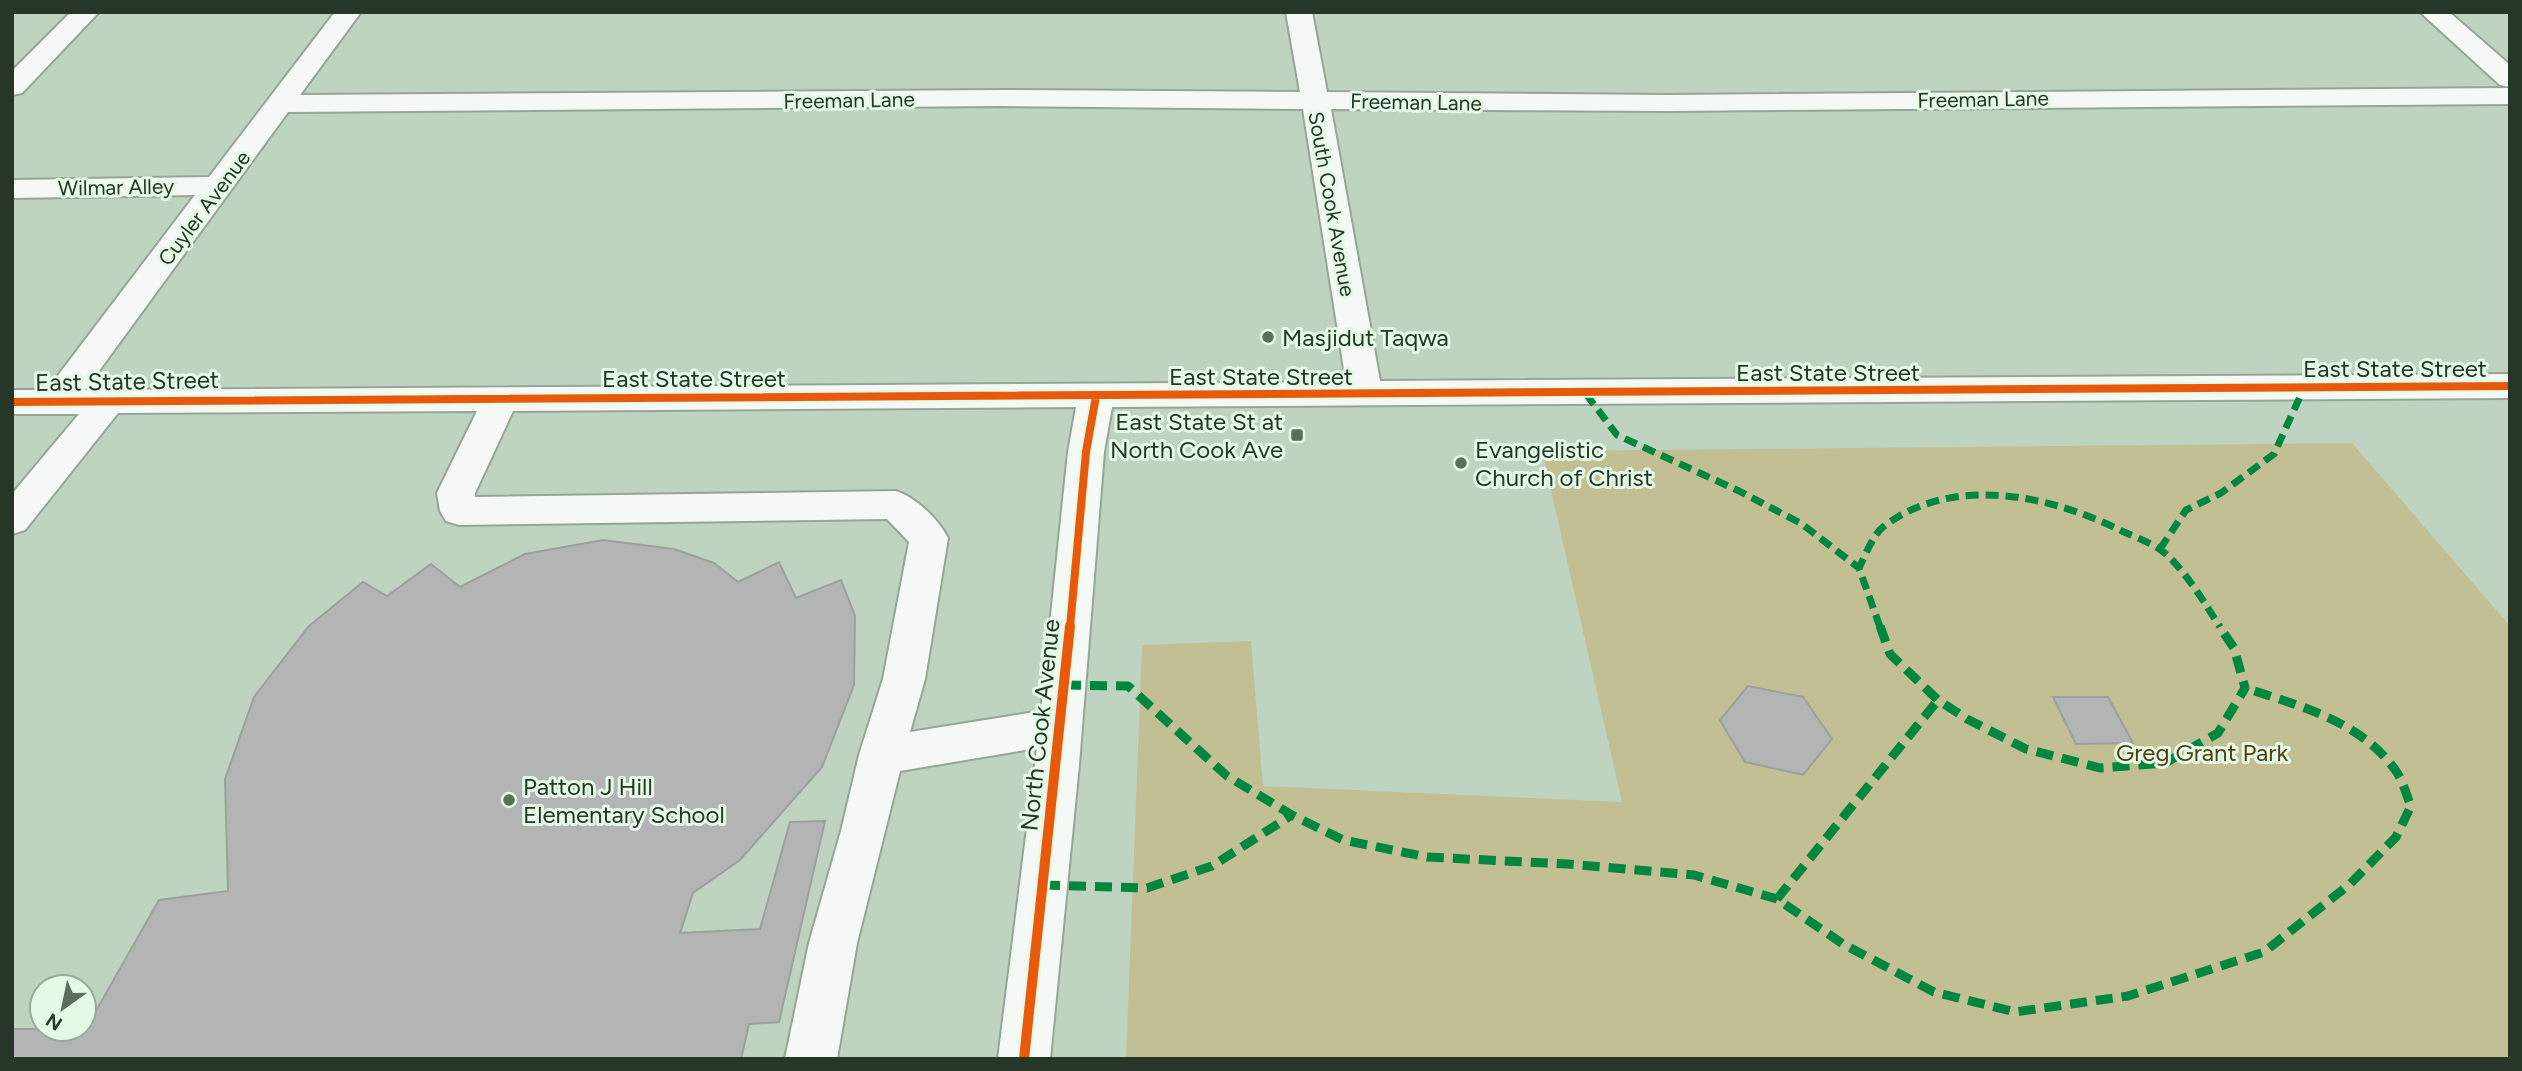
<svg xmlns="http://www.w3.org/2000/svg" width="2522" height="1071" font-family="Figtree,sans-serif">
<rect width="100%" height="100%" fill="#bed4c1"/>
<!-- green -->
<path fill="#c3bf94" d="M2352 443 2510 626V1059H1126L1142 645 1251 641 1263 786 1622 802 1542 451Z"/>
<!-- building -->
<path fill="#b3b5b4" stroke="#9ca09e" stroke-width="2" d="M603 540 674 549 714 563 738 582 779 562 796 598 841 580 855 616 854 685 822 767 740 860 693 893 680 933 760 929 790 822 825 821 779 1022 749 1024 741 1059H12V1029H84V1025H88L159 900 228 891 225 779 254 697 309 626 363 582 387 596 431 564 460 587 525 554Z
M1748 686 1803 697 1832 739 1803 775 1745 762 1720 720Z
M2053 697H2108L2133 743 2076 744Z"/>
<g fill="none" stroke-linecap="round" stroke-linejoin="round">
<defs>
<path id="minor" d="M71 12H99L22 93 12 95V71Z
M335 12H361L300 95 1000 90 1300 92 1286 12H1312L1327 92 1670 95 2510 88V104L1670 111 1331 109 1380 381 2510 374V398L1112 407 1104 452 1079 765 1050 1059H998L1037 748 900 771 857 943 837 1059H785L809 943 841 831 859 755 883 679 909 542 887 519 459 525 446 521 440 511 437 493 477 411 118 413 25 530 12 534V494L79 414H12V390H47L195 195 12 198V180L209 177ZM1000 106 1303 109 1346 382 85 390 288 112ZM1076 407 1068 452 1041 711 910 732 925 679 948 538C938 519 917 498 896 491L475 497V493L513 411Z
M2420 12H2449L2510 65V87L2500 85Z"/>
</defs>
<!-- minor casing -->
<use href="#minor" stroke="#95a697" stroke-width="4"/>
<!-- minor -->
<use href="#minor" fill="#f5f9f6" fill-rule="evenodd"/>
<!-- quiet-far1 -->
<path stroke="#00873e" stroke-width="7" stroke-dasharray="13 7" stroke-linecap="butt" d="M1586 394 1617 435 1739 491 1802 524 1859 568
M2160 549 2186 510 2221 493 2274 454 2304 388
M1880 627 1859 568C1865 556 1873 535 1883 527 1952 474 2048 495 2120 530 2132 536 2147 541 2158 548 2181 563 2206 605 2220 627"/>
<!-- quiet -->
<path stroke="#00873e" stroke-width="9" stroke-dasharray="17 9" stroke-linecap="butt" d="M1880 626 1890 654 1938 700 1967 719 2026 749 2100 768 2165 763 2218 733 2245 688 2234 648 2219 626
M1064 685 1128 686 1227 776 1292 815 1343 840 1427 857 1567 864 1694 875 1777 899 1843 944 1934 992 2015 1012 2128 996 2264 952 2350 884 2396 837 2411 806C2406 794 2403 781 2396 771 2361 721 2300 706 2245 688
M1043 885 1147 888 1212 866 1292 815
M1777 899 1938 700"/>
<defs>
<path id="cycleway-far1" d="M12 402 2510 386
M1070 627 1086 452 1096 396"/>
<path id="cycleway" d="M1024 1059 1070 626"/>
</defs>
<!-- cycleway-far1 casing -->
<use href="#cycleway-far1" stroke="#e4f9e6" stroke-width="12"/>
<!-- cycleway casing -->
<use href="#cycleway" stroke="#e4f9e6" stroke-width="15"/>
<!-- cycleway-far1 -->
<use href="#cycleway-far1" stroke="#e8590c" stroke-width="8"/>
<!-- cycleway -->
<use href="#cycleway" stroke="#e8590c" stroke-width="10"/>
</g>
<!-- markers -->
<g fill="#5b6e5e" stroke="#e4f9e6" stroke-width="2.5">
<circle cx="1268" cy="337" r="7"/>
<rect x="1290" y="428" width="14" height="14" rx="3.5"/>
<circle cx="1461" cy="463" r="7"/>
<circle cx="509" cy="800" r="7"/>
</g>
<g text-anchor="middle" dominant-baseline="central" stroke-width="6" stroke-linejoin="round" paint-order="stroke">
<!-- far-street labels -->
<g font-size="21" fill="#263729" stroke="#e4f9e6">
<text transform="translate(1983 99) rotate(-1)">Freeman Lane</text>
<text transform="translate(849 100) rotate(-1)">Freeman Lane</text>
<text transform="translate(1416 102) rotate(1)">Freeman Lane</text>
<text transform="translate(116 187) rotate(-1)">Wilmar Alley</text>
<text transform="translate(1332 204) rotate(80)">South Cook Avenue</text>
<text transform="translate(204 208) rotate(-53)">Cuyler Avenue</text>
</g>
<!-- poi labels -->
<g font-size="24" fill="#263729" stroke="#e4f9e6" text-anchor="start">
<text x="1282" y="337">Masjidut Taqwa</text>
<text x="1283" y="421" text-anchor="end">East State St at<tspan x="1283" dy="28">North Cook Ave</tspan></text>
<text x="1475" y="449">Evangelistic<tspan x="1475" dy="28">Church of Christ</tspan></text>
<text x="523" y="786">Patton J Hill<tspan x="523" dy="28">Elementary School</tspan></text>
</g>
<!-- street labels -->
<g font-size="24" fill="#263729" stroke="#e4f9e6">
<text x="2395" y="368">East State Street</text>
<text x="1828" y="372">East State Street</text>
<text x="1261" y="376">East State Street</text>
<text x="694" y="378">East State Street</text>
<text transform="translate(127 381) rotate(-1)">East State Street</text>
<text transform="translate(1040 725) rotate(-84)">North Cook Avenue</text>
</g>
<!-- park labels -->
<g font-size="24" fill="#514011" stroke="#e4f9e6">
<text x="2202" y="752">Greg Grant Park</text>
</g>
</g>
<!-- border -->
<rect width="2522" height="1071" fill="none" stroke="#263729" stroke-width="28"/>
<!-- north arrow -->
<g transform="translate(63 1008) rotate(213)"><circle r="33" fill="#e4f9e6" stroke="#98ab9a" stroke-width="2"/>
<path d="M0-5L12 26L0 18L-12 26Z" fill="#5b6e5e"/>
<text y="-10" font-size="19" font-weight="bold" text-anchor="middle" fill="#263729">N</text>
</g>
</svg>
